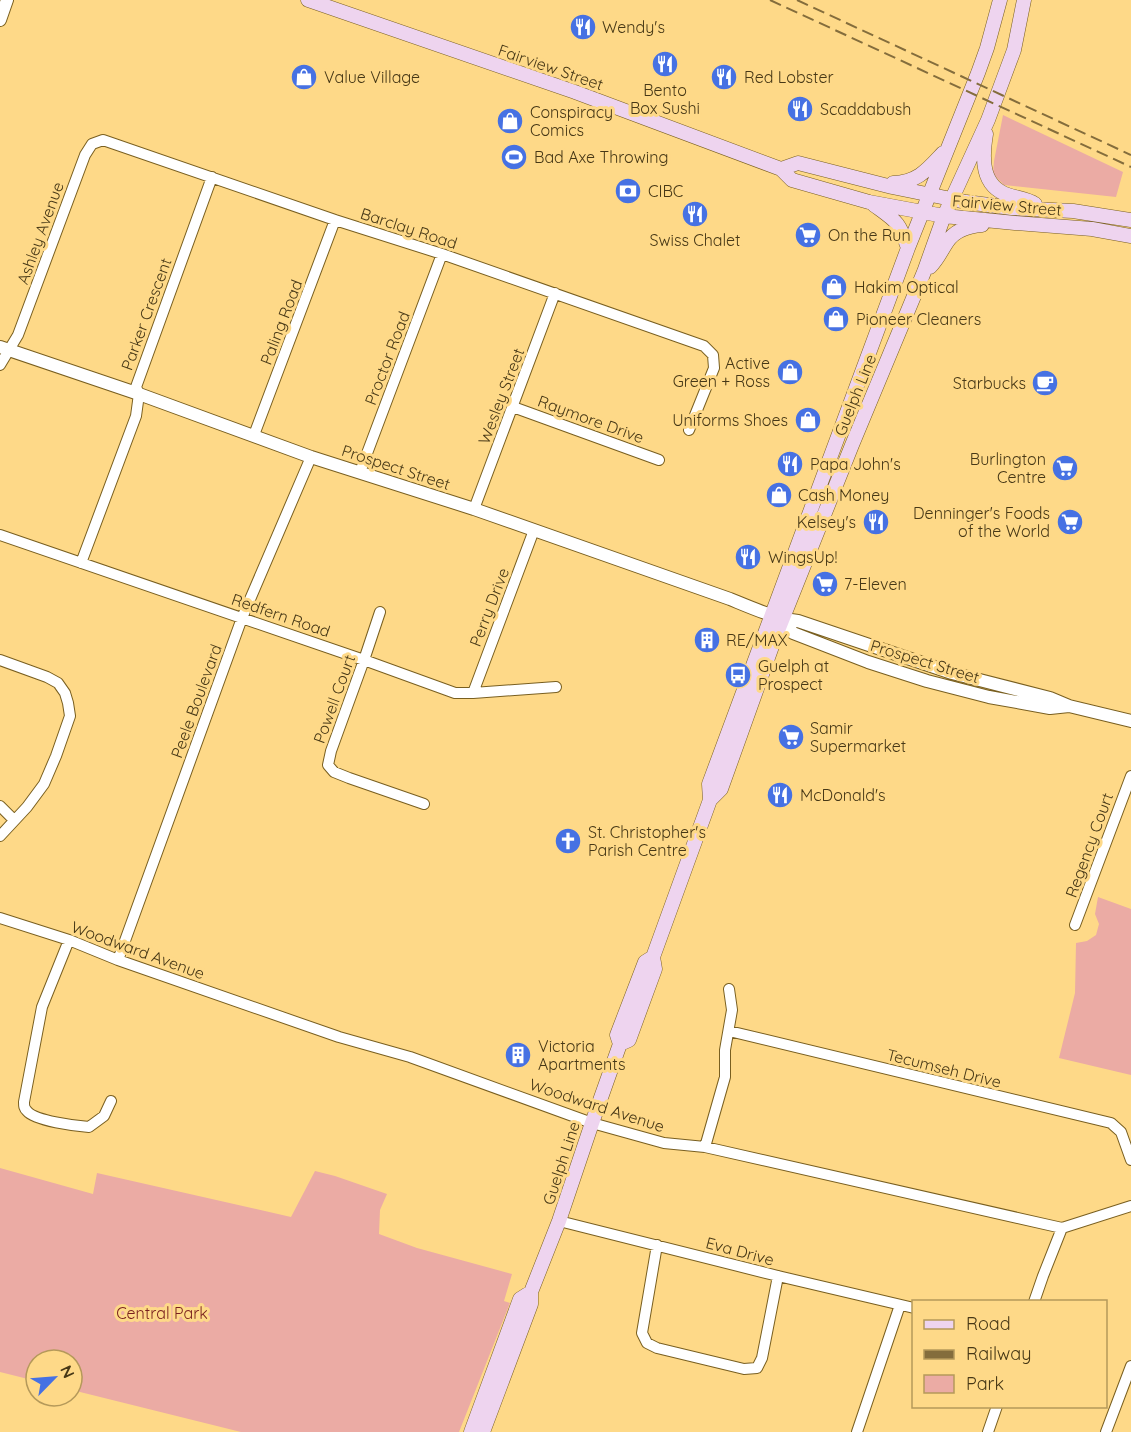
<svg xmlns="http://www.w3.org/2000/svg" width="1131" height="1432" font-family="Quicksand,sans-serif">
<rect width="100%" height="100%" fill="#fed988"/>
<!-- green -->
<path fill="#ebaba4" d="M1003 115 1123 172 1116 197 1004 185 993 174 994 161Z
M1098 897 1131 909V1075L1059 1058 1075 993 1076 943 1087 941 1096 935 1099 924 1095 914Z
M0 1168 93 1194 97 1173 291 1217 315 1171 335 1176 387 1194 380 1210 379 1234 417 1248 512 1274 504 1301 510 1303 459 1432H241L72 1390V1360H36V1381L0 1372Z"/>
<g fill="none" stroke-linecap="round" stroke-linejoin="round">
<defs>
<path id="minor" d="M0 365 18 335 85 155 92 144 103 140 335 220 442 254 704 346 713 355 714 368 689 430
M513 407 659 460
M254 435 335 220
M360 472 442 254
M474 509 555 293
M0 535 364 660 455 693H473L556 687
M81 563 136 416 139 394 136 387 212 177
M380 612 364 660 331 751 328 765 334 772 349 778 424 804
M0 660 47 677 58 683 65 693 68 703 70 716 56 756 44 784 27 807 0 836
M473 693 534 530
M0 806 14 820
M0 918 69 940 118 960 339 1037 410 1057 592 1123 664 1143 705 1147 1062 1228 1131 1206
M1075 925 1131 776
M69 940 42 1007 24 1102C24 1106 24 1108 27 1111 35 1121 76 1126 89 1127L104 1116 111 1101
M118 960 242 618 311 457
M729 1031 1111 1123 1121 1132 1131 1160
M705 1147 725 1077V1050L732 1010 729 989
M559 1221 778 1276 914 1308
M657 1245 642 1333 647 1343 657 1348 744 1369 757 1368 762 1358 778 1276
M1034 1302 1043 1276 1062 1228
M857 1432 900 1305
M988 1432 997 1406
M1106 1432 1131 1366"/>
<path id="tertiary" d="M0 20 7 0
M0 347 139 394 311 457 474 509 730 599C752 608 774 618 798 621L952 673 1050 698 1069 706 1131 721
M782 619 793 633 868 662 927 681 989 697 1050 708 1069 706"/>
<path id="secondary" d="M308 0 575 92 781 169 792 180 869 202 944 216 1015 223 1092 229 1131 236
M986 134C982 158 981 186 1008 195 1017 198 1028 199 1035 204
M781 169 798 163 892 187 966 202 1012 208 1073 211 1131 220
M893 183C918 182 927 170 943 153
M874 205C896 221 899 221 908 248
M930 267C938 259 941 251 947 242 955 230 968 226 982 225
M710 800 721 789 775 638 852 445 924 272 944 216 988 120 1014 50 1024 0
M620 1044 629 1040 655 969 653 957 710 800 709 784 908 248 978 73 987 48 1000 0
M471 1432 520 1299 531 1292
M483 1432 531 1304V1292L559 1221 592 1123 620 1044 617 1035 645 962 653 957"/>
</defs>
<!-- minor casing -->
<use href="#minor" stroke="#795f20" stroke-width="12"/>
<!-- tertiary casing -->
<use href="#tertiary" stroke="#795f20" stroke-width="14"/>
<!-- secondary casing -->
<use href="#secondary" stroke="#795f20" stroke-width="15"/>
<!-- minor -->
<use href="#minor" stroke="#fff" stroke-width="10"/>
<!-- tertiary -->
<use href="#tertiary" stroke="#fff" stroke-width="12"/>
<!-- secondary -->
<use href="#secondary" stroke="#eed4ef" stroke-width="14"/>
<!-- rail -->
<path stroke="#846d3c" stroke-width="2" stroke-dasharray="12 6" stroke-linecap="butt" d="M770 0 1131 167
M797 0 1131 155"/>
</g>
<!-- icons -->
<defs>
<symbol id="restaurant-disc" viewBox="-11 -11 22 22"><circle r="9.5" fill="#4671e3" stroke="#fed988"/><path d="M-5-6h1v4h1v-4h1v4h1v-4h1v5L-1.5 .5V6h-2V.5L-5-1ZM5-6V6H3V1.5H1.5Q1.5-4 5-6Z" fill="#fff"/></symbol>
<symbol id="shop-disc" viewBox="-11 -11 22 22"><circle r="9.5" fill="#4671e3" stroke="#fed988"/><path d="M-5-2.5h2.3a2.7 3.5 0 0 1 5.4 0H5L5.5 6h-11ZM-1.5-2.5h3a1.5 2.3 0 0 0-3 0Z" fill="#fff"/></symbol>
<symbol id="stadium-disc" viewBox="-11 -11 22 22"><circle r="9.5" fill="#4671e3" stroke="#fed988"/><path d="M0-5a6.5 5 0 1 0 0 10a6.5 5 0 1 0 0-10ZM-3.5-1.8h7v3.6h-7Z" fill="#fff"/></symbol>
<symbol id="bank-disc" viewBox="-11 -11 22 22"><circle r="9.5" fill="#4671e3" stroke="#fed988"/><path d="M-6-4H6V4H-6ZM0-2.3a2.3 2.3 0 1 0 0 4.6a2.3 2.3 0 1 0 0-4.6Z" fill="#fff"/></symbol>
<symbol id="supermarket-disc" viewBox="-11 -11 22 22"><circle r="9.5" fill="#4671e3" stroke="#fed988"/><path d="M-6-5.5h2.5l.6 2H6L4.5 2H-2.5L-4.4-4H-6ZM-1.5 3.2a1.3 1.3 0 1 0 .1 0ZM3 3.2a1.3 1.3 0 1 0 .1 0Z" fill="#fff"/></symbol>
<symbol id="cafe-disc" viewBox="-11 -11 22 22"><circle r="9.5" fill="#4671e3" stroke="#fed988"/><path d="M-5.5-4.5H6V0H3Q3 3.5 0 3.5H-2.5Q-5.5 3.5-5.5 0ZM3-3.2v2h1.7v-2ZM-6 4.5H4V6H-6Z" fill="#fff"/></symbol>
<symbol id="building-disc" viewBox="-11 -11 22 22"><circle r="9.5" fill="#4671e3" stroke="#fed988"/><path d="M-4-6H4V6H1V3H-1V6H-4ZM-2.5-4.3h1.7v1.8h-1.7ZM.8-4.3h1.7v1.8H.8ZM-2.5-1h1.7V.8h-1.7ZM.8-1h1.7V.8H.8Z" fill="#fff"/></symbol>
<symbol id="bus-disc" viewBox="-11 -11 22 22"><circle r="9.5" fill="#4671e3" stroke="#fed988"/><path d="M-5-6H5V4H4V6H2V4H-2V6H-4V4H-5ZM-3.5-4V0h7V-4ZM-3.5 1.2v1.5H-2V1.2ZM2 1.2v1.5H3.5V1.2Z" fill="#fff"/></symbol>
<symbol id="church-disc" viewBox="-11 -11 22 22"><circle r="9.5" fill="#4671e3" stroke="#fed988"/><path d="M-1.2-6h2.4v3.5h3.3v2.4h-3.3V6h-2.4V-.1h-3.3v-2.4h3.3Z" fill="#fff"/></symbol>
</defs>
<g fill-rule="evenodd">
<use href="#restaurant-disc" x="568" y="12" width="30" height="30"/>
<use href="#restaurant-disc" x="650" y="49" width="30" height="30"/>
<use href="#shop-disc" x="289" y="62" width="30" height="30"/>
<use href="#restaurant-disc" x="709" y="62" width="30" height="30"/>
<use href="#restaurant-disc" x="785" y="94" width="30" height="30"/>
<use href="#shop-disc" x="495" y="106" width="30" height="30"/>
<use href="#stadium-disc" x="499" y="142" width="30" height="30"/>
<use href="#bank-disc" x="613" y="176" width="30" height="30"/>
<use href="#restaurant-disc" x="680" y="199" width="30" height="30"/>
<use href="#supermarket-disc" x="793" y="220" width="30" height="30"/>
<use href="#shop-disc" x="819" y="272" width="30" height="30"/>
<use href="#shop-disc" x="821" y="304" width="30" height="30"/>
<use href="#shop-disc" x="775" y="357" width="30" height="30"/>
<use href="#cafe-disc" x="1030" y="368" width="30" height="30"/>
<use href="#shop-disc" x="793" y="405" width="30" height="30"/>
<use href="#restaurant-disc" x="775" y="449" width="30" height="30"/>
<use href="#supermarket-disc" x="1050" y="453" width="30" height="30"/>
<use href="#shop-disc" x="764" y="480" width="30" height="30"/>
<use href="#restaurant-disc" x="861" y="507" width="30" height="30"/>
<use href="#supermarket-disc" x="1055" y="507" width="30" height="30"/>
<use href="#restaurant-disc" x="733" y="542" width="30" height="30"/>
<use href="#supermarket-disc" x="810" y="569" width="30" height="30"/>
<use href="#building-disc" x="692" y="625" width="30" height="30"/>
<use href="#bus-disc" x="723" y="660" width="30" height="30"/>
<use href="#supermarket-disc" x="776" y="722" width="30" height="30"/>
<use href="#restaurant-disc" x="765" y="780" width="30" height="30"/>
<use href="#church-disc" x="553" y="826" width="30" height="30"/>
<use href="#building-disc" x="503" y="1040" width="30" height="30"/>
</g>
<g text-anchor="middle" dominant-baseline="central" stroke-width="6" stroke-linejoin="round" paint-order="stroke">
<!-- poi labels -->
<g font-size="16" fill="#473816" stroke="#fed988" text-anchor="start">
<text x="602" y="27">Wendy's</text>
<text x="324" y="77">Value Village</text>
<text x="744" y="77">Red Lobster</text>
<text x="665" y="90" text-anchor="middle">Bento<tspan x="665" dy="18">Box Sushi</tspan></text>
<text x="820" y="109">Scaddabush</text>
<text x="530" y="112">Conspiracy<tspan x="530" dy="18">Comics</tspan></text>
<text x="534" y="157">Bad Axe Throwing</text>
<text x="648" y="191">CIBC</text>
<text x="828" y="235">On the Run</text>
<text x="695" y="240" text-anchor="middle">Swiss Chalet</text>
<text x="854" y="287">Hakim Optical</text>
<text x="856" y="319">Pioneer Cleaners</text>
<text x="770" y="363" text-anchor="end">Active<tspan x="770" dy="18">Green + Ross</tspan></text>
<text x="1026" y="383" text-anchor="end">Starbucks</text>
<text x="788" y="420" text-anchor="end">Uniforms Shoes</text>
<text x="1046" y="459" text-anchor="end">Burlington<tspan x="1046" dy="18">Centre</tspan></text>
<text x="810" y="464">Papa John's</text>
<text x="798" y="495">Cash Money</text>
<text x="1050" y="513" text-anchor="end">Denninger's Foods<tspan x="1050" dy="18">of the World</tspan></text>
<text x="856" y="522" text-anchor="end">Kelsey's</text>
<text x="768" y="557">WingsUp!</text>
<text x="844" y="584">7-Eleven</text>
<text x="726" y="640">RE/MAX</text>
<text x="758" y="666">Guelph at<tspan x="758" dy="18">Prospect</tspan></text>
<text x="810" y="728">Samir<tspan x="810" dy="18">Supermarket</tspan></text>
<text x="800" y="795">McDonald's</text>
<text x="588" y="832">St. Christopher's<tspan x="588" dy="18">Parish Centre</tspan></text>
<text x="538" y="1046">Victoria<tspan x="538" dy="18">Apartments</tspan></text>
</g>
<!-- street labels -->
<g font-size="16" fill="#473816" stroke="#fed988">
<text transform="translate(551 67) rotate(19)">Fairview Street</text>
<text transform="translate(1007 205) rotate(5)">Fairview Street</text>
<text transform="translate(409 228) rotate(18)">Barclay Road</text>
<text transform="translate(40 233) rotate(-70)">Ashley Avenue</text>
<text transform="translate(146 314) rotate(-70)">Parker Crescent</text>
<text transform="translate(281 322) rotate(-69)">Paling Road</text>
<text transform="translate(387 358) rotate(-69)">Proctor Road</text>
<text transform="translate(855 395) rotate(-68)">Guelph Line</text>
<text transform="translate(501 396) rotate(-69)">Wesley Street</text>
<text transform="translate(591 419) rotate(20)">Raymore Drive</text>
<text transform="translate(396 467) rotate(18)">Prospect Street</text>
<text transform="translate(489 607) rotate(-69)">Perry Drive</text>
<text transform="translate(281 615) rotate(19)">Redfern Road</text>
<text transform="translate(925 661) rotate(17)">Prospect Street</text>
<text transform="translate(334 699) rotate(-70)">Powell Court</text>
<text transform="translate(196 701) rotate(-70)">Peele Boulevard</text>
<text transform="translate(1089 845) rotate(-70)">Regency Court</text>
<text transform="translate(138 950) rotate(20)">Woodward Avenue</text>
<text transform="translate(944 1068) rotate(14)">Tecumseh Drive</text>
<text transform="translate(597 1105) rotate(18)">Woodward Avenue</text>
<text transform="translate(561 1163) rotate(-72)">Guelph Line</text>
<text transform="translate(740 1251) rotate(15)">Eva Drive</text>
</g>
<!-- park labels -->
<g font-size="16" fill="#781f1e" stroke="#fed988">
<text x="162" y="1313">Central Park</text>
</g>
</g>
<!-- legend -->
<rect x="912" y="1300" width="195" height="108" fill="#fed988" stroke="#b5995a" stroke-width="1.5"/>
<rect x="924" y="1320" width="30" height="9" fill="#eed4ef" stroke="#b5995a" stroke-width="1.5"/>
<text x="966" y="1330" font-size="18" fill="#473816">Road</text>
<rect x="924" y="1350" width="30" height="9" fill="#846d3c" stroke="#b5995a" stroke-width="1.5"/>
<text x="966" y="1360" font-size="18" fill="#473816">Railway</text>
<rect x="924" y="1375" width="30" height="18" fill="#ebaba4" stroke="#b5995a" stroke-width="1.5"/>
<text x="966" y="1390" font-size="18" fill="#473816">Park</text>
<!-- north arrow -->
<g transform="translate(54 1378) rotate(65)"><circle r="28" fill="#fed988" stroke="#b5995a" stroke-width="1.5"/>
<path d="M0-4.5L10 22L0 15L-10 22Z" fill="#4671e3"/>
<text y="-9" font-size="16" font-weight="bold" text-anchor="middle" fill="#473816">N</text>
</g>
</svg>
